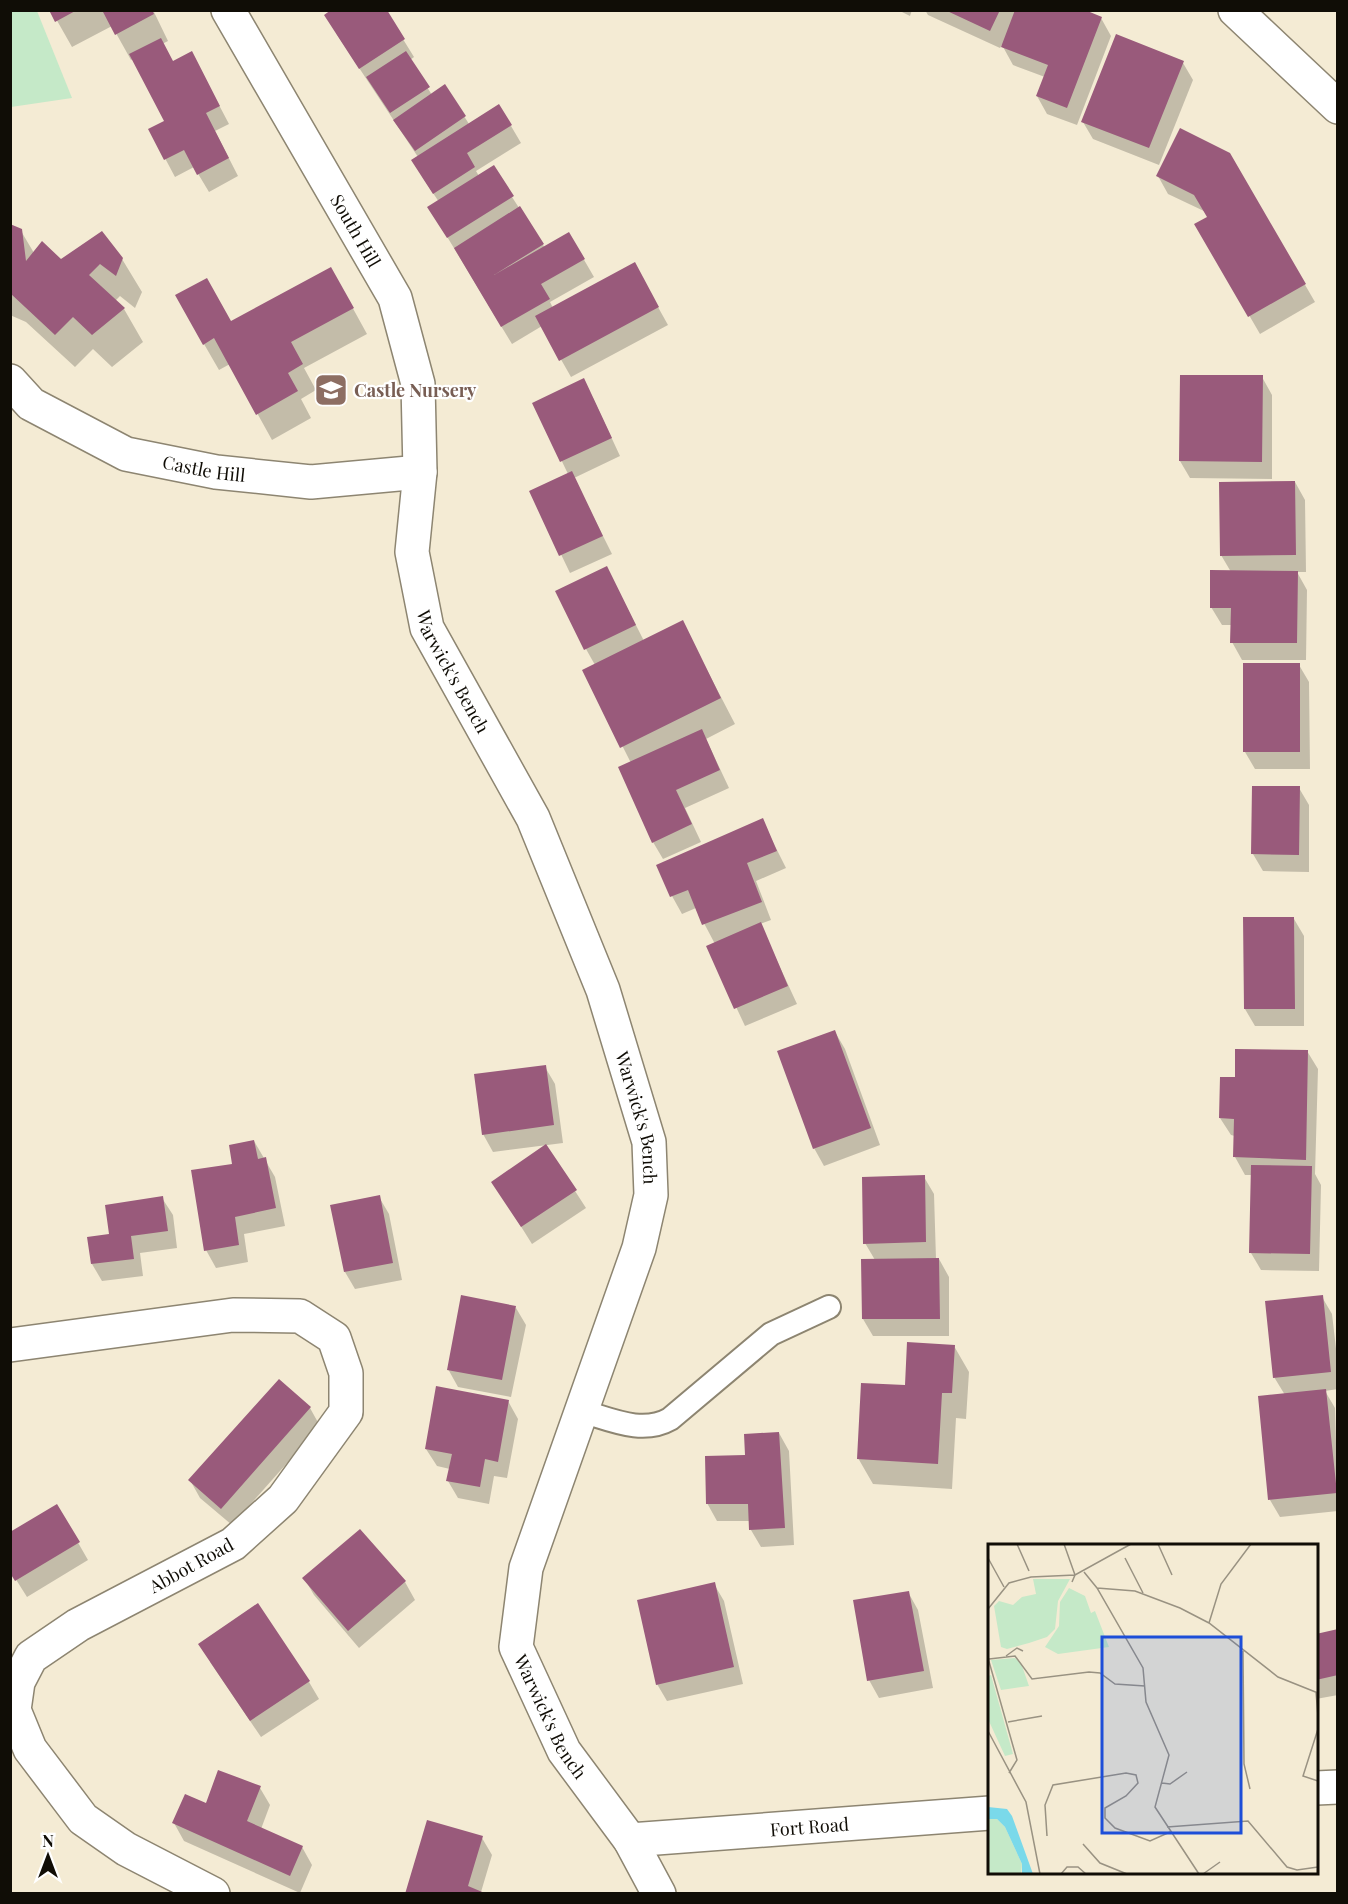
<svg xmlns="http://www.w3.org/2000/svg" width="1348" height="1904" font-family="'Playfair Display',serif">
<rect width="100%" height="100%" fill="#f4ebd4"/>
<!-- green -->
<path fill="#c5e9c8" d="M10 11H37L72 98 11 107Z"/>
<!-- shadow -->
<path fill="#0003" d="M51 10H153L168 41 162 44 173 63 201 71 229 124 215 131 238 176 209 192 194 167 175 177 150 130 166 121 133 59 131 60 112 26 72 47Z
M385 10 414 57 410 60 432 95 445 86 469 124 511 126 521 143 476 171 479 176 512 197 545 248 569 234 594 277 550 302 553 308 644 282 668 325 571 377 542 326 512 344 440 225 439 202 423 178 418 157 336 33Z
M898 10H912L910 16Z
M925 10H1080L1101 18 1111 36 1077 125 1047 114 1037 96 1045 77 1013 65 1002 45 1000 48 928 15Z
M1183 63 1193 80 1159 165 1093 139 1083 122Z
M1229 154 1315 302 1260 334 1196 224 1209 217 1206 212 1168 194 1158 176Z
M10 225 21 231 34 253 61 261 122 259 142 292 135 308 120 296 115 301 124 309 143 342 112 367 93 349 75 367 26 322 10 315Z
M345 294 367 334 304 368 316 390 301 399 311 418 272 440 230 364 219 370 204 344 231 323Z
M1262 377 1272 395V479L1190 478 1180 461Z
M593 398 620 456 574 478 612 554 570 573 531 492 568 474 534 403Z
M1295 482 1305 500 1306 572H1297L1307 590 1306 660H1242L1232 642V625H1222L1211 607 1231 572 1221 555Z
M607 568 644 641 682 622 735 724 706 739 729 788 685 808 701 842 663 859 653 842 631 763 584 670 595 665 586 649Z
M1299 665 1309 682 1310 769H1255L1245 752Z
M1299 788 1309 805V872L1263 871 1253 854Z
M762 820 786 868 756 881 771 920 760 924 797 1004 745 1026 708 947 715 944 696 908 682 914 672 896Z
M1294 919 1304 936V1026H1255L1245 1009Z
M835 1032 845 1049 880 1145 824 1166 814 1148Z
M1307 1051 1318 1069 1315 1174 1321 1185 1319 1271 1261 1270 1251 1253 1252 1175H1245L1235 1157V1136L1231 1135 1220 1118 1236 1079Z
M545 1067 555 1084 563 1143 493 1152 483 1134Z
M254 1141 275 1177 285 1226 244 1234 248 1262 216 1268 206 1250 234 1165Z
M546 1146 586 1208 532 1244 493 1182Z
M924 1177 934 1194 936 1259H939L949 1277V1336H873L863 1319 875 1260 865 1243Z
M379 1197 389 1214 402 1280 355 1289 345 1272Z
M162 1198 173 1215 177 1248 140 1253 143 1276 102 1281 92 1264 111 1235Z
M1322 1297 1332 1314 1338 1366V1389L1325 1391 1335 1408 1338 1511 1280 1517 1270 1500 1285 1395 1274 1377Z
M516 1308 526 1325 511 1397 458 1387 448 1369Z
M954 1346 969 1372 966 1419 956 1418 952 1489 873 1484 858 1458 906 1386Z
M279 1381 310 1408 320 1426 232 1525 200 1498 190 1480Z
M508 1401 518 1419 507 1478 494 1476 489 1504 458 1498 448 1481 450 1469 437 1466 426 1449Z
M779 1433 789 1451 794 1545 761 1547 751 1530 750 1521H717L707 1503 747 1457Z
M57 1506 88 1560 27 1597 10 1570Z
M360 1531 405 1582 415 1600 359 1648 314 1595 304 1578Z
M714 1584 724 1601 743 1684 667 1701 657 1684Z
M908 1592 918 1610 933 1688 879 1698 869 1680Z
M1338 1630V1695L1316 1699V1635Z
M210 1662 309 1682 319 1699 261 1737Z
M260 1788 270 1805 261 1829 302 1847 312 1865 300 1893 184 1841 174 1823 207 1805Z
M482 1838 492 1855 481 1892 407 1894Z"/>
<!-- building -->
<path fill="#995a7b" d="M49 10H77L55 22Z
M102 10H152L154 14 115 35Z
M331 10H387L405 39 359 69 324 15Z
M945 10H1000L990 31Z
M1015 10H1085L1102 17 1067 108 1036 96 1048 65 1001 47Z
M1116 34 1184 61 1149 148 1081 122Z
M161 38 173 61 192 51 220 106 206 113 229 158 197 175 184 150 164 160 148 129 164 121 129 54Z
M406 51 430 87 390 113 366 77Z
M445 84 466 116 415 151 393 120Z
M499 104 512 125 467 153 475 167 433 194 411 160Z
M1180 128 1230 153 1306 284 1248 317 1194 224 1207 217 1194 195 1156 176Z
M494 165 514 196 447 238 427 207Z
M520 206 544 244 494 275 569 232 585 259 541 284 550 299 501 327 454 248Z
M10 224 22 229 26 261 42 241 61 259 102 231 123 258 116 276 100 264 89 275 125 308 92 335 73 317 55 335 10 293Z
M635 262 659 307 559 361 535 316Z
M331 267 354 308 291 342 303 364 288 373 298 391 256 415 214 338 203 345 175 295 207 278 231 321Z
M1180 375H1263L1262 462 1179 461Z
M584 378 612 438 560 462 532 403Z
M572 471 603 536 559 556 529 491Z
M1295 481 1296 555 1220 556 1219 482Z
M607 566 636 625 584 650 555 591Z
M1210 570 1298 571 1297 643H1230L1231 608H1210Z
M683 620 721 698 620 748 582 670Z
M1243 663H1300V752H1243Z
M702 729 720 770 676 790 692 824 652 843 618 767Z
M1252 786H1300L1299 855 1251 854Z
M763 818 777 851 747 863 762 902 702 925 688 890 670 897 656 865Z
M1243 917H1294L1295 1009H1244Z
M761 922 788 986 734 1009 706 946Z
M835 1030 871 1128 813 1149 777 1051Z
M1235 1049 1308 1050 1306 1160 1233 1157 1234 1119 1219 1118 1220 1077H1235Z
M546 1065 554 1125 482 1135 474 1074Z
M254 1140 258 1159 266 1157 276 1208 235 1217 239 1245 204 1251 191 1170 232 1164 229 1145Z
M546 1144 577 1190 521 1227 491 1182Z
M1251 1165 1312 1166 1310 1254 1249 1253Z
M925 1175 926 1242 863 1244 862 1177Z
M380 1195 393 1263 344 1272 330 1205Z
M163 1196 168 1231 131 1236 134 1259 91 1264 87 1237 109 1234 105 1205Z
M939 1258 940 1319H862L861 1259Z
M461 1295 516 1306 502 1380 447 1370Z
M1323 1295 1331 1372 1273 1378 1265 1301Z
M907 1342 955 1345 952 1393H942L938 1464 857 1459 861 1383 905 1385Z
M279 1379 311 1407 221 1509 188 1480Z
M436 1386 509 1400 498 1462 485 1459 480 1487 446 1481 452 1454 425 1449Z
M1326 1389 1337 1493 1268 1500 1258 1396Z
M779 1432 785 1528 749 1530 748 1504H706L705 1456 745 1455 744 1434Z
M57 1504 80 1542 15 1581 10 1573V1532Z
M360 1529 406 1581 348 1631 302 1578Z
M715 1582 734 1667 656 1685 637 1600Z
M909 1591 924 1671 867 1681 853 1600Z
M258 1603 310 1681 250 1721 198 1644Z
M1338 1629V1675L1316 1680V1634Z
M218 1770 261 1786 247 1821 303 1846 290 1876 172 1823 185 1794 206 1803Z
M427 1820 483 1836 468 1886 487 1894H405Z"/>
<g fill="none" stroke-linecap="round" stroke-linejoin="round">
<defs>
<path id="lane" d="M581 1411C610 1419 642 1435 670 1419L771 1334 829 1307"/>
<g id="street">
<path id="s1" d="M228 10 395 298 418 384 420 472 412 552 427 628 533 818 603 990 649 1142 651 1195 639 1248 526 1568 516 1647 564 1751 630 1840 659 1894"/>
<path d="M1235 10 1338 107"/>
<path id="s2" d="M10 381 31 404 126 454 216 472 311 482 420 472"/>
<path d="M10 1345 233 1315 300 1316 334 1338 346 1373V1412L283 1499 233 1544 78 1625 31 1657 18 1682 14 1710 30 1749 83 1819 126 1849 213 1894"/>
<path d="M1316 1788 1338 1787"/>
<path id="s3" d="M630 1840 990 1813"/>
</g>
</defs>
<!-- lane casing -->
<use href="#lane" stroke="#8d8571" stroke-width="26"/>
<!-- street casing -->
<use href="#street" stroke="#8d8571" stroke-width="36"/>
<!-- lane -->
<use href="#lane" stroke="#fff" stroke-width="22"/>
<!-- street -->
<use href="#street" stroke="#fff" stroke-width="33"/>
</g>
<!-- icons -->
<defs>
<symbol id="school-square" viewBox="-11 -11 22 22"><rect x="-9" y="-9" width="18" height="18" rx="4" fill="#8d6e63" stroke="#fff"/><path d="M0-5L7-2L0 1L-7-2ZM-4 1L0 2.5L4 1V4Q0 6-4 4Z" fill="#fff"/></symbol>
</defs>
<g fill-rule="evenodd">
<use href="#school-square" x="312" y="371" width="38" height="38"/>
</g>
<g text-anchor="middle" dominant-baseline="central" stroke-width="4.5" stroke-linejoin="round" paint-order="stroke">
<!-- street labels -->
<g font-size="18" fill="#100d06" stroke="#fff">
<text stroke="none"><textPath href="#s1" startOffset="255">South Hill</textPath></text>
<text stroke="none"><textPath href="#s2" startOffset="218">Castle Hill</textPath></text>
<text stroke="none"><textPath href="#s1" startOffset="718">Warwick's Bench</textPath></text>
<text stroke="none"><textPath href="#s1" startOffset="1204">Warwick's Bench</textPath></text>
<text transform="translate(191 1565) rotate(-29)">Abbot Road</text>
<text stroke="none"><textPath href="#s1" startOffset="1834">Warwick's Bench</textPath></text>
<text stroke="none"><textPath href="#s3" startOffset="180">Fort Road</textPath></text>
</g>
<!-- education labels -->
<g font-size="18" font-weight="bold" fill="#785e54" stroke="#fff" text-anchor="start">
<text x="354" y="390">Castle Nursery</text>
</g>
</g>
<!-- overview -->
<g transform="translate(988 1544)">
<rect width="330" height="330" fill="#f4ebd4"/>
<path d="M45 35H82L70 57 67 85 59 93 41 99 19 105 13 103 6 62 11 57 25 61 34 53 48 50ZM81 44 97 52 103 69 107 67 121 103 70 110 57 103 71 82 72 58ZM27 114 33 119 41 142 13 146 3 116ZM3 131 25 210 17 212 0 175V132ZM0 275H9L17 283 34 320 33 330H0Z" fill="#c5e9c8"/>
<path d="M0 263 19 265 24 272 45 330H34V320L17 283 9 275H0Z" fill="#7ad9ea"/>
<path fill="none" stroke="#999282" stroke-width="1.5" d="M29 0 41 27M76 0 87 31 84 38M170 0 184 31M0 14 16 43M137 14 155 49M96 28 109 44 155 124 158 158 181 211 167 263 211 330M109 44 147 47 192 64 221 79 290 133 330 149M0 65 21 39 43 33 87 31 143 0M221 79 233 40 263 0M255 107 256 220 262 245M18 112 29 104 35 107M0 114 29 216 21 229M1 115 27 112 44 135 101 128 112 129 127 140 157 142M328 148 330 172M20 178 54 172M330 185 315 232 330 237M0 187 38 258 52 330M174 239 182 240 199 228M179 283 260 277 299 323 309 326 330 323M59 292 57 261 65 241 138 229 148 231 150 239 138 252 117 264V274L127 284 162 297 182 288M95 300 112 319 139 330M73 330 79 323H90L98 330M215 330 232 318"/>
<path fill="#1d4ed8" fill-opacity="0.15" stroke="#1d4ed8" stroke-width="3" d="M114 93H253V289H114Z"/>
<rect width="330" height="330" fill="none" stroke="#100d06" stroke-width="3"/>
</g>
<!-- border -->
<rect width="1348" height="1904" fill="none" stroke="#100d06" stroke-width="24"/>
<!-- north arrow -->
<g transform="translate(48 1856)" stroke="#ffffff" stroke-width="4.5" paint-order="stroke">
<path d="M0-4.5L10 22L0 15L-10 22Z" fill="#100d06"/>
<text y="-9" font-size="16" font-weight="bold" text-anchor="middle" fill="#100d06">N</text>
</g>
</svg>
